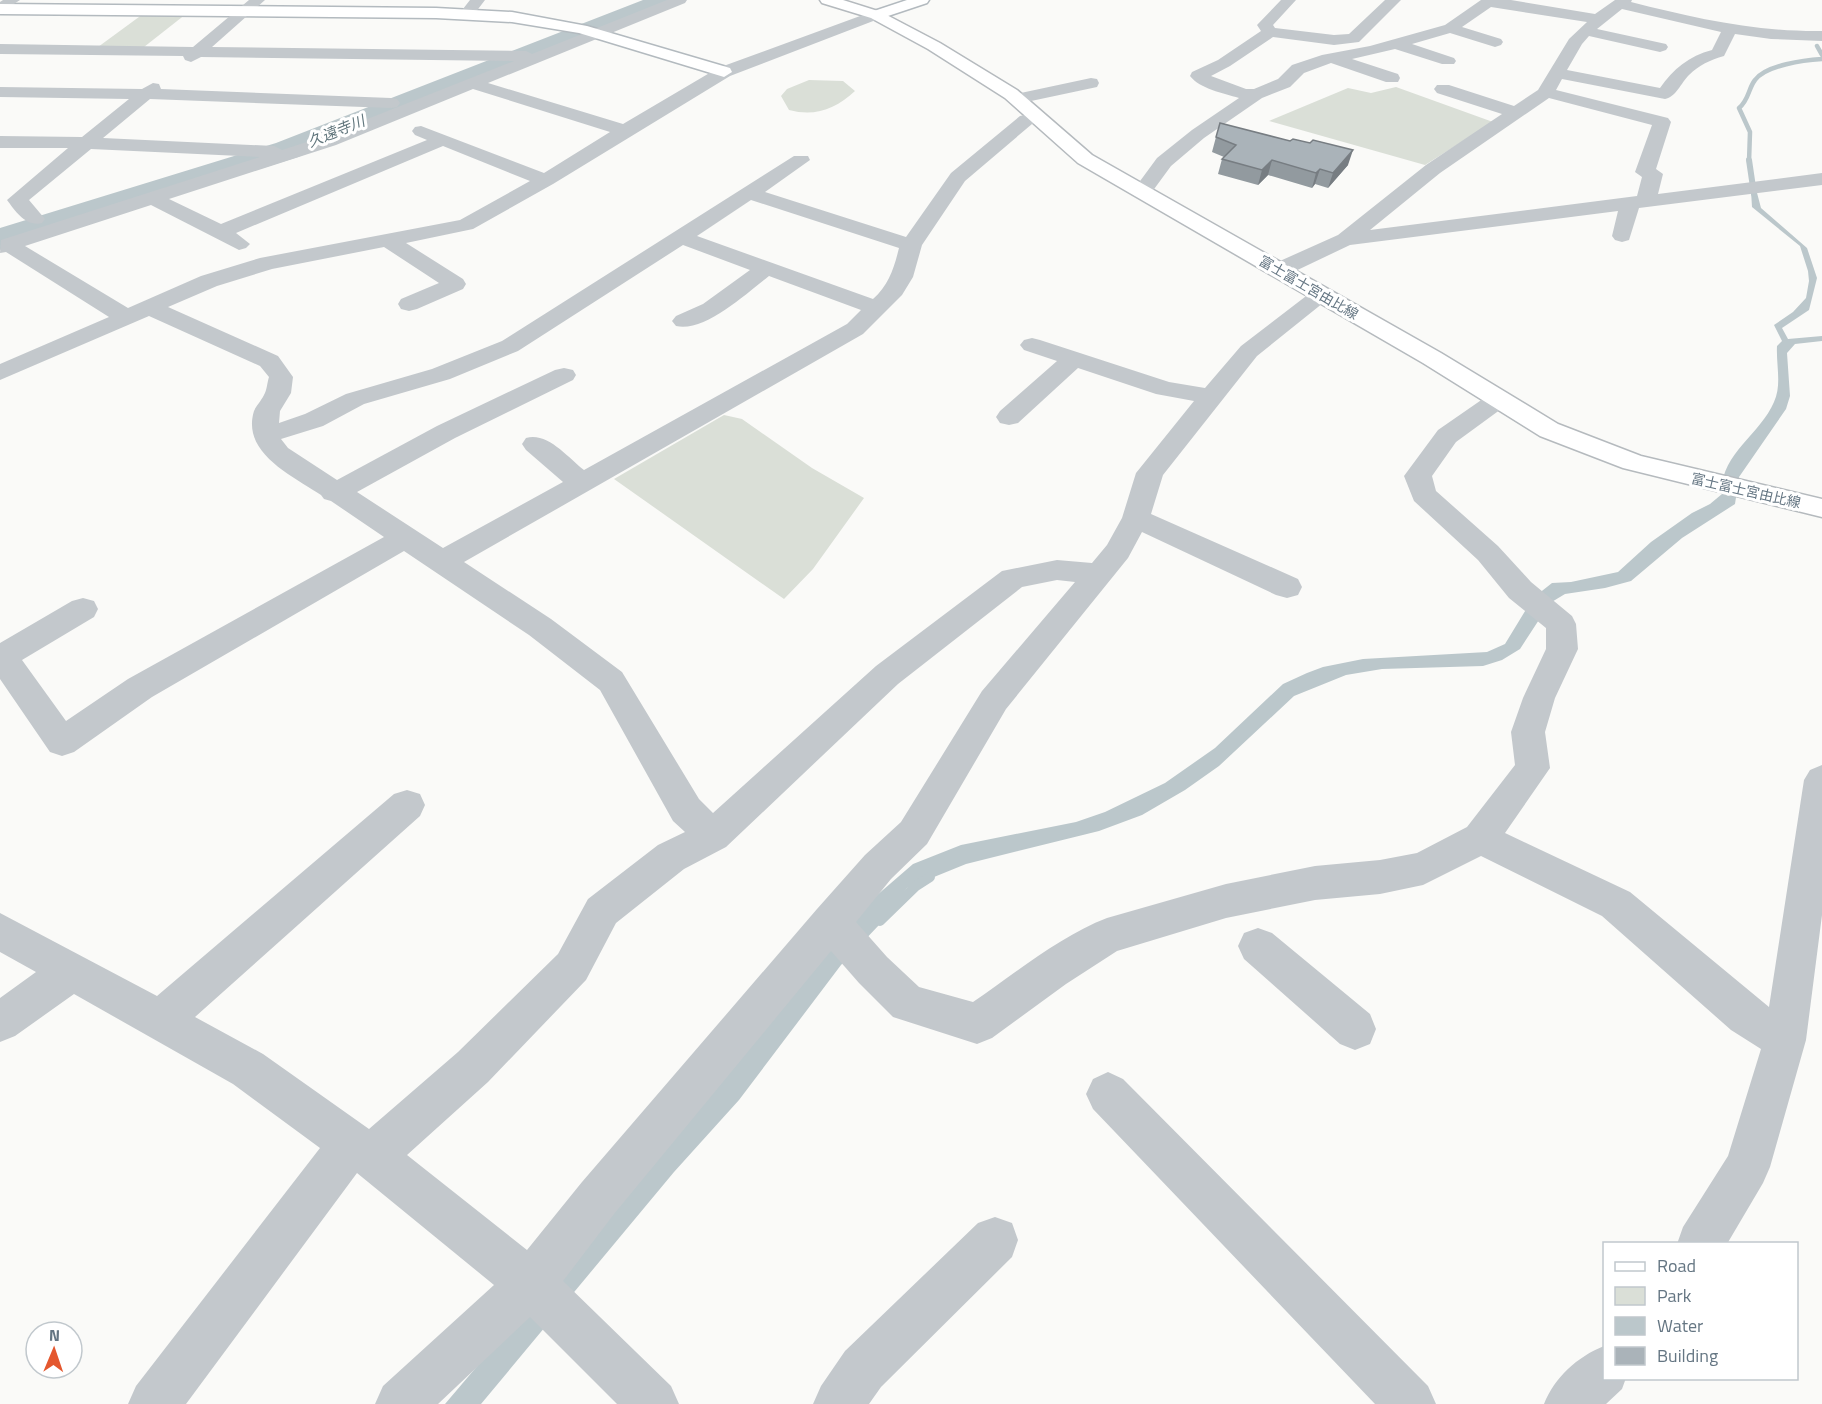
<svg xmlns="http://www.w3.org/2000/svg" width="1822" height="1404" font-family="'Titillium Web','Noto Sans JP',sans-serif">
<rect width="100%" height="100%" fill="#fafaf8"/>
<!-- green -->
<path fill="#dadfd7" d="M143 14H186L144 47H98Z
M809 80 843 81 855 91C836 109 815 117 789 110L781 96 787 89Z
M1396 87 1493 122 1425 165 1269 121 1348 88 1371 93Z
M724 415 742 419 812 468 864 498 813 569 784 599 614 479Z"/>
<!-- water -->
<path fill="#bbc7cb" d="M1756 189 1761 208 1807 248 1817 278 1809 310 1782 328 1788 339 1822 336V341L1795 344 1787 353 1790 396 1786 409 1739 477 1735 504 1682 538 1631 581 1605 588 1565 594 1550 603 1520 649 1502 660 1483 666 1382 669 1346 675 1294 696 1219 766 1185 790 1142 815 1099 831 966 864 907 888 879 925 841 965 739 1100 674 1172 481 1404H445L876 896 913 864 961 845 1076 822 1105 812 1165 783 1215 748 1283 684 1307 673 1323 667 1363 659 1487 652 1505 644 1533 598 1552 583 1571 582 1618 572 1651 542 1692 513 1710 504 1722 494C1719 455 1760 435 1774 402 1782 385 1776 365 1777 346L1782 341 1774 325 1793 312 1806 298 1809 281 1808 271 1800 246 1752 207 1751 191Z"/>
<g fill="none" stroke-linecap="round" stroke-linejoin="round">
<!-- stream-far2 -->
<path stroke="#bbc7cb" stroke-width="4.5" d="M1817 46 1822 55
M1749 162 1750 132 1739 108C1749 100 1748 89 1755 80 1766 65 1805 60 1822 59"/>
<!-- stream-far1 -->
<path stroke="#bbc7cb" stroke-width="6" d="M1749 160 1754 194"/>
<!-- stream -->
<path stroke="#bbc7cb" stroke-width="10" d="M880 921 916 886 930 877"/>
<!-- river -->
<path fill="#bbc7cb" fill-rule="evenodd" d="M643 0H677L674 5 298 157 0 250V228L276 143Z"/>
<defs>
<path id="secondary" d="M907 0H929L927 3 876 20 868 15 871 12Z
M0 4 436 8 512 12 587 26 730 68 732 72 724 77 579 33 512 22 436 18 0 14Z"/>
<path id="primary" d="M820 0H843L881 12 940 43 1017 90 1092 155 1441 353 1558 424 1641 456 1822 499V517L1623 468 1540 436 1423 363 1078 163 1005 98 928 49 871 18 822 3Z"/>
</defs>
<!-- secondary casing -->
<use href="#secondary" stroke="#b3babf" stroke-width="3"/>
<!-- primary casing -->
<use href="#primary" stroke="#b5babe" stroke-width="3"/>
<!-- street -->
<path fill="#c3c8cc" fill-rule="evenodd" d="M3 0H20L0 13V2Z
M249 0H265L212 47 526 51 532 54 667 0H687L685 3 488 83 623 124 718 68 871 12 876 10 884 15 881 18 730 76 553 184 473 229 406 243 463 279 466 284 463 289 417 309 409 311 401 309 398 304 401 299 439 283 384 247 272 269 217 286 168 307 278 356 293 377 291 393 280 411 279 423 305 414 346 394 432 369 502 341 794 156H808L810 160 765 192 906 237 951 173 1020 116 1037 112 1043 113 1046 117 1043 121 1032 124 965 181 922 245 913 277 902 295 863 334 464 562 551 619 622 672 699 799 713 813 876 666 1002 571 1057 560 1092 563 1107 545 1122 518 1136 473 1194 401 1156 394 1078 368 1018 423 1009 425 1000 423 996 417 1000 411 1057 361 1024 350 1020 345 1024 340 1032 338 1040 340 1169 382 1205 388 1241 346 1314 290 1322 288 1330 290 1333 295 1257 356 1163 475 1151 514 1298 579 1302 587 1298 595 1287 598 1276 595 1142 532 1128 558 1006 709 927 844 891 879 856 922 887 957 919 987 973 1002C1014 974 1060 936 1107 918L1226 884 1315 866 1380 860 1417 853 1467 827 1515 765 1511 732 1523 698 1546 649V628L1509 598 1478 560 1414 501 1404 476 1438 430 1490 394 1499 391 1508 394 1512 399 1508 404 1456 442 1432 476 1436 491 1498 546 1531 582 1572 616 1576 624 1578 649 1555 698 1545 732 1550 768 1505 833 1630 892 1769 1007 1804 780 1810 770 1822 765V915L1806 1040 1770 1167 1763 1183 1727 1244H1677L1683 1227 1728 1156 1761 1049 1731 1030 1602 916 1481 856 1423 885 1380 894 1315 900 1226 918 1117 951 1066 984 992 1038 977 1044 893 1017 859 983 831 951 614 1214 563 1281 671 1386 679 1404H617L530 1317 438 1404H375L383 1386 494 1285 357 1173 186 1404H128L136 1386 320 1148 233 1084 74 994 15 1036 0 1042V998L36 972 0 952V913L157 996 394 794 407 790 420 794 425 805 420 816 195 1017 263 1054 369 1129 458 1052 558 954 588 899 658 845 685 832 673 821 600 690 529 635 404 551 152 697 74 752 62 756 50 752 0 679V643L72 601 83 598 94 601 98 609 94 617 22 660 66 721 128 679 384 537 331 501 324 499 321 495C293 476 241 453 254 411 256 406 261 401 264 395 267 390 267 383 269 377L260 366 149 316 0 380V364L109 317 6 252 0 253 1 240 260 157 91 149 29 200 45 219 42 223C26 227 16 212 7 200L68 148H0V136L82 137 129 99 0 97V87L142 89 153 83 159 84 161 89 391 98 397 99 400 103 397 107 391 108 150 99 103 138 274 146 282 150 322 137 514 61 201 57 191 62 185 60 183 56 0 54V44L193 47ZM473 89 610 132 544 173 421 126 415 127 412 131 415 135 427 140 221 224 169 199 336 145ZM443 146 530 181 460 220 260 258 201 276 128 308 25 246 151 205 239 250 246 248 250 244 236 233ZM751 200 899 248C894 268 889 285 873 299L697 236ZM683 245 750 270 703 304 676 316 672 321 676 326C704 333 747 293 769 276L861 310 847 324 584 470C567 457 548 432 526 438L522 444 526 450 563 482 443 548 357 492 455 438 573 380 576 375 573 370 564 368 555 370 437 426 337 480 288 448 281 439 323 426 364 404 450 379 518 351ZM1057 580 1075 582 982 691 901 822 865 855 817 909 582 1182 527 1250 407 1155 488 1082 586 980 616 923 684 869 726 847 898 684 1022 587Z
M470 0H485L472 17H462L459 14Z
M1281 0H1296L1273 25 1275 28 1334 35 1349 34 1385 0H1401L1359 42 1334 45 1273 37 1230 66 1211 76 1246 89H1254L1278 79 1292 65 1322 55 1370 46 1445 25 1481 0H1511L1595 14 1615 0H1632L1631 2C1694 18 1756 32 1822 31V41L1771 39 1735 34 1724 56C1710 60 1699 65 1689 75 1681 83 1676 97 1665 99L1562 79 1556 90 1668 118 1671 122 1656 169 1663 174 1658 194 1822 173V185L1639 208 1629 240 1622 242 1615 240 1612 236 1618 211 1350 245 1287 275 1279 277 1271 275 1268 270 1271 265 1338 235 1426 165 1502 114 1437 93 1434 89 1437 85H1449L1514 106 1538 90 1569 39 1587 22 1491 7 1462 27 1501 39 1503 42 1501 45 1495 47 1450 33 1412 44 1454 58 1456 61 1454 64H1442L1395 49 1352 59 1398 74 1400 78 1398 82H1386L1331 63 1304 73 1290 87 1262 98 1204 138 1171 166 1149 196H1135L1132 192 1157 158 1192 130 1239 98C1223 93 1200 89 1190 76L1192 72 1218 60 1261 31 1257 25ZM1622 9 1721 32 1712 50C1689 56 1673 69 1660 88L1567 70 1582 44 1589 36 1660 52 1666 50 1668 47 1666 44 1597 29ZM1549 98 1652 125 1635 172 1642 177 1637 196 1370 230 1440 173Z
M1091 78 1097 79 1099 83 1097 87 1017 104 1011 103 1008 99 1011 95Z
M1258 928 1272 933 1370 1014 1376 1029 1370 1044 1355 1050 1340 1044 1244 959 1238 946 1244 933Z
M1108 1072 1123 1079 1428 1386 1436 1404H1375L1093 1109 1086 1094 1093 1079Z
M995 1217 1012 1223 1018 1240 1012 1257 881 1387 869 1404H813L821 1386 845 1351 978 1223Z
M1604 1346V1378H1626L1622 1389 1606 1404H1544C1555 1377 1577 1357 1604 1346Z"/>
<!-- secondary -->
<use href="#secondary" fill="#fff" fill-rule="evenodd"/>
<!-- primary -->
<use href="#primary" fill="#fff" fill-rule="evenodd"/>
</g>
<!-- wall -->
<path fill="#929a9f" d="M1216 137 1348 165 1328 188 1315 184 1312 188 1268 175 1258 185 1218 174 1222 159 1224 157 1212 152Z"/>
<!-- shaded-wall -->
<path fill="#777d82" d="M1353 150 1348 165 1328 188 1333 173Z
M1272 160 1268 175 1258 185 1262 170Z
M1320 169 1315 184 1312 188 1316 173Z"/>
<!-- building -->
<path fill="#aab3b9" stroke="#777d82" stroke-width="1.5" d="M1220 123 1290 141 1293 139 1310 143 1313 140 1353 150 1333 173 1320 169 1316 173 1272 160 1262 170 1222 159 1236 145 1216 137Z"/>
<g text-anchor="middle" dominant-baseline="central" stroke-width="6" stroke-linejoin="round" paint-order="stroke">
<!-- far-street labels -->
<g font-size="14" fill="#657683" stroke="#fff">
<text transform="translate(1309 287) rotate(30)">富士富士宮由比線</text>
<text transform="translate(1746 490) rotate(13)">富士富士宮由比線</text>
</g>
<!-- far-water labels -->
<g font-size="15" font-style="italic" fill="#60757c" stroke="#fff">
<text transform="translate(336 131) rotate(-22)">久遠寺川</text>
</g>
</g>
<!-- legend -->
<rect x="1603" y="1242" width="195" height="138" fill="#ffffff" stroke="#c1c8cd" stroke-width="1.5"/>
<rect x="1615" y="1262" width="30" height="9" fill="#ffffff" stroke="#c1c8cd" stroke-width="1.5"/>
<text x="1657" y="1272" font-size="18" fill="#657683">Road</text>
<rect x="1615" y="1287" width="30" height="18" fill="#dadfd7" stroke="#c1c8cd" stroke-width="1.5"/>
<text x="1657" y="1302" font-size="18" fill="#657683">Park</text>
<rect x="1615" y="1317" width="30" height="18" fill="#bbc7cb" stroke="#c1c8cd" stroke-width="1.5"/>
<text x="1657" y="1332" font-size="18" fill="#657683">Water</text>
<rect x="1615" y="1347" width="30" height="18" fill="#aab3b9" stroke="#c1c8cd" stroke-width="1.5"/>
<text x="1657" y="1362" font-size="18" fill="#657683">Building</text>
<!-- north arrow -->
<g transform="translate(54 1350) rotate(2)"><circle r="28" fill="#ffffff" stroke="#c1c8cd" stroke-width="1.5"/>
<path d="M0-4.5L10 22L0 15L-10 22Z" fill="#e4572e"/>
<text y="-9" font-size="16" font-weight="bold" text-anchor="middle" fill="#657683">N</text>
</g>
</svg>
